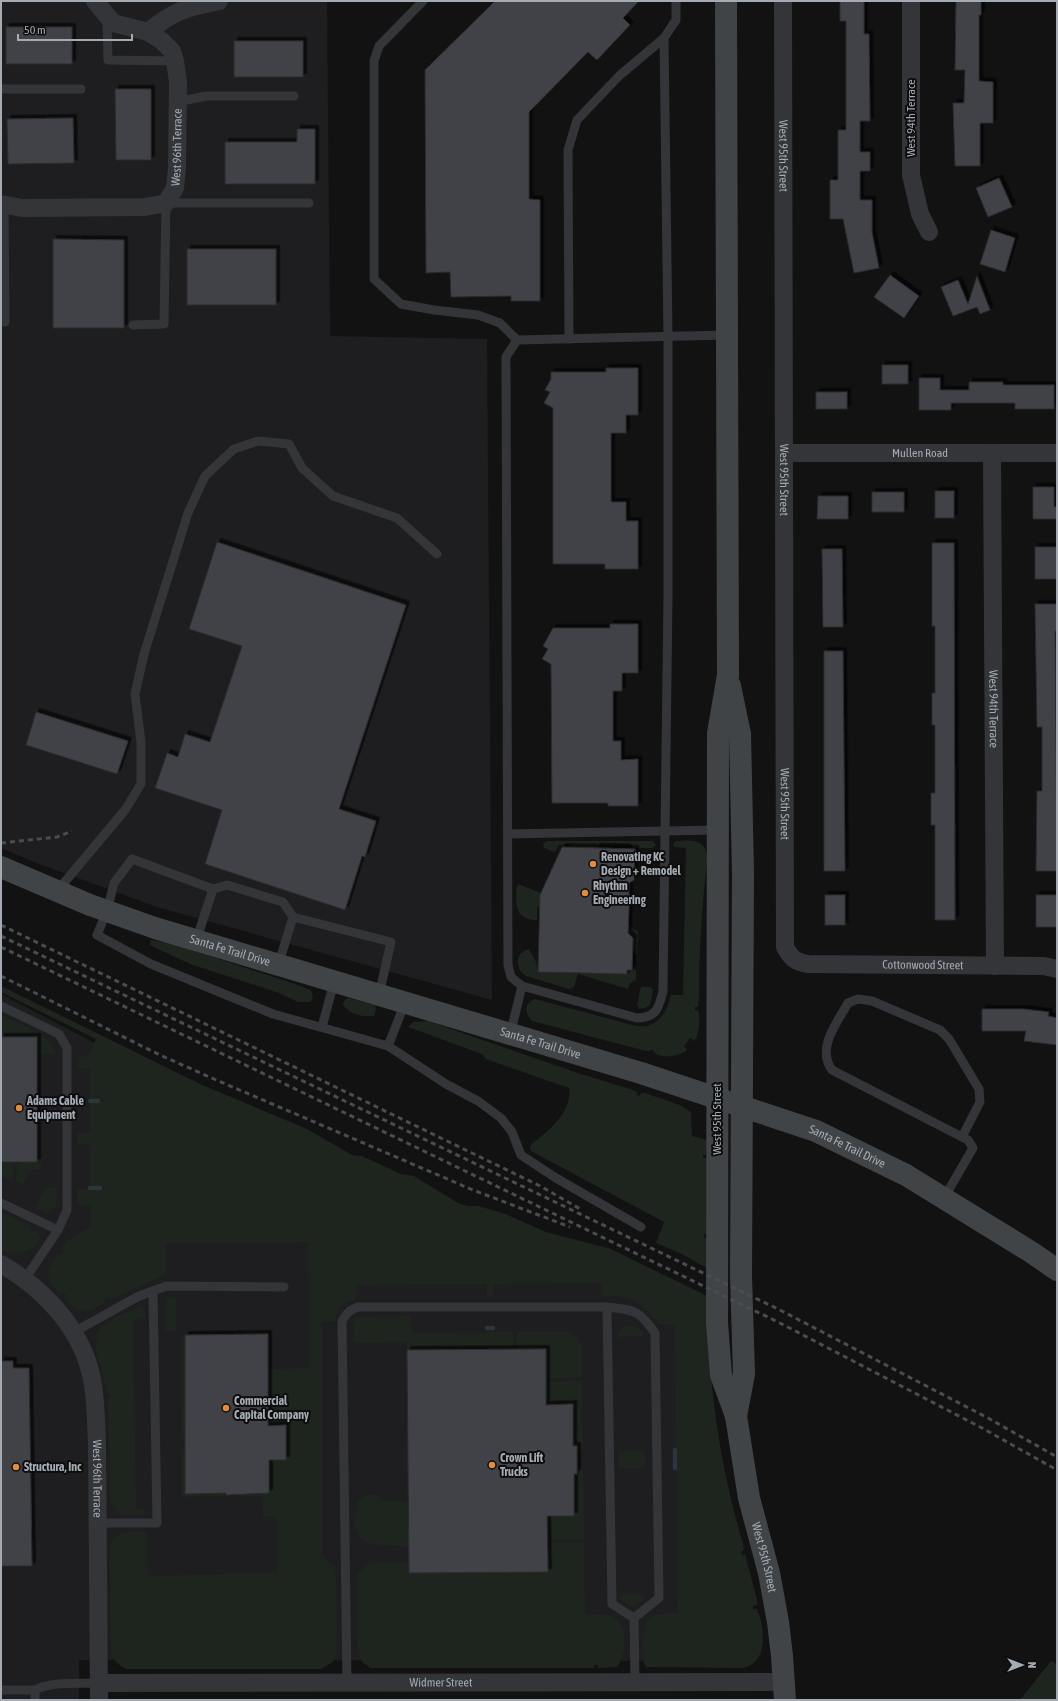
<svg xmlns="http://www.w3.org/2000/svg" width="1058" height="1701" viewBox="0 0 1058 1701" font-family="'Asap Condensed',sans-serif">
<style>
.built{fill:#1e1e20}
.green{fill:#1e251e}
.lines{fill:none;stroke-linecap:round;stroke-linejoin:round}
.stream{stroke:#2c363a;stroke-width:4.5}
.building{fill:#414246;stroke:#2c2c2f;filter:url(#shadow)}
.lane{stroke:#333538;stroke-width:9}
.street{stroke:#333538;stroke-width:18}
.secondary{stroke:#414447;stroke-width:22}
.rail{stroke:#4a4d50;stroke-width:3;stroke-dasharray:5 4;stroke-linecap:butt}
.poi-dot{fill:#e08e3d;stroke:#0d0d0e;stroke-width:1.5}
.labels{text-anchor:middle;dominant-baseline:central;stroke-width:4;stroke-linejoin:round;paint-order:stroke}
.street-label{font-size:12px;fill:#a4abb2;stroke:#0d0d0e}
.poi-label{font-size:12px;font-weight:bold;fill:#a4abb2;stroke:#0d0d0e;text-anchor:start}
</style>
<defs>
<filter id="shadow"><feDropShadow dx="3.5" dy="-3.5" stdDeviation="0" flood-color="#0009"/></filter>
</defs>
<rect width="100%" height="100%" fill="#121213"/>
<g class="built">
<polygon points="1,1 327,1 330,336 487,339 492,1000 157,907 39,864 1,848"/>
<polygon points="1,994 175,1085 692,1314 741,1661 79,1660 79,1700 1,1700"/>
</g>
<g class="green">
<polygon points="547,841 653,841 656,845 652,848 635,848 635,853 631,844 628,843 600,843 598,848 572,848 572,844 559,845 555,852 544,848 543,844"/>
<path d="M676 841C685 841 698 838 704 847 710 855 706 871 705 880 701 921 699 957 699 998L698 1007H695V1010H698C701 1020 699 1032 695 1041L690 1038 684 1046 687 1050C679 1056 667 1058 658 1055 653 1053 655 1051 651 1049L650 1051H646L532 1021C524 1013 524 1003 535 999L636 1026C657 1029 667 1013 671 995H683L686 848 674 847 673 844Z"/>
<path d="M518 884 541 893 540 906 537 907V920C521 920 516 912 516 897 516 892 516 888 518 884Z"/>
<polygon points="628,925 638,932 637,954 630,953 632,937 628,936"/>
<polygon points="151,940 173,944 295,984 311,990 313,998 310,1002 298,1002 279,993 190,964 150,945"/>
<path d="M529 949 536 962 538 972 600 974V971H627L628 974 632 970H636V980L630 983 628 989 578 974 574 987 569 989 526 976C515 969 514 953 529 949Z"/>
<path d="M1 986 200 1084 307 1129 352 1155 362 1156 401 1174 414 1176 458 1203 468 1206H479L505 1214 546 1232 611 1249 707 1296C708 1383 719 1461 743 1544L744 1550 741 1552 742 1555 745 1554 757 1600V1605L753 1606V1609H757C765 1628 769 1665 741 1668L647 1667 644 1664C644 1649 638 1622 656 1615 663 1613 671 1614 678 1613L675 1324H659C648 1310 637 1298 618 1296 613 1296 608 1297 602 1296L601 1283 493 1284V1295L490 1297 487 1296V1284L357 1285 356 1299C339 1304 341 1305 335 1321L322 1322V1555L335 1567 336 1575 337 1653 333 1662 321 1669H127C117 1665 113 1660 111 1650L110 1547C115 1530 130 1532 145 1532L147 1534 148 1576 277 1573V1517L263 1516 262 1496H241V1493L269 1460 286 1426H268V1369L309 1368 308 1242 166 1243V1274L110 1300 108 1297 104 1299 105 1302C90 1314 75 1314 64 1297L66 1295 63 1292 60 1294 50 1282 49 1269 58 1253 61 1255 63 1251 61 1249 68 1240 91 1227 90 1205 84 1207 78 1203V1189L102 1190 105 1188 102 1186 90 1187V1145L78 1144V1133H90V1102H105L104 1099H90V1069L78 1068 79 1059 83 1056 88 1057 96 1039 1 992Z"/>
<polygon points="641,987 651,987 653,990 650,1005 645,1008 639,1009 637,1005"/>
<path d="M348 998 375 1005 376 1010 374 1016C362 1017 351 1015 343 1005L344 1001Z"/>
<path d="M1 1015C17 1023 54 1034 55 1054L37 1055V1037H1Z"/>
<path d="M428 1021 581 1074 630 1089 637 1092V1095L640 1096 641 1093H645L680 1105 691 1112 692 1136 707 1140 706 1155H703V1158H706L707 1162 706 1234H704V1237L707 1241V1268L680 1253 656 1243 664 1222 531 1151 530 1146C533 1142 536 1141 539 1138 554 1127 572 1108 569 1088L486 1059 482 1054 408 1027 413 1022Z"/>
<polygon points="1,1162 13,1164 13,1180 1,1176"/>
<path d="M24 1162H41V1169C29 1169 27 1174 23 1185L16 1181 17 1164H23Z"/>
<polygon points="44,1188 55,1188 57,1189 56,1206 47,1213 35,1208 40,1196 42,1197"/>
<path d="M1 1212 31 1227 30 1230 34 1232 37 1230 40 1239C34 1255 14 1255 1 1250Z"/>
<polygon points="166,1297 176,1298 176,1330 164,1331"/>
<polygon points="141,1307 145,1312 145,1319 133,1320 136,1510 145,1510 146,1513 145,1514 125,1515 117,1511 110,1501 108,1398 110,1398 111,1394 108,1394 107,1391 96,1349 97,1333 102,1326 124,1313"/>
<polygon points="411,1316 412,1333 513,1332 513,1349 407,1350 406,1342 354,1343 354,1322 356,1317"/>
<polygon points="629,1326 636,1326 643,1333 643,1336 617,1337 622,1328"/>
<polygon points="517,1332 571,1332 572,1335 578,1336 578,1342 582,1343 582,1377 546,1378 546,1349 517,1349"/>
<polygon points="181,1335 185,1335 184,1439 182,1439"/>
<polygon points="582,1381 583,1451 577,1451 577,1446 573,1446 573,1405 546,1405 546,1382"/>
<polygon points="182,1449 184,1449 185,1452 185,1494 226,1493 226,1496 182,1497"/>
<polygon points="644,1450 645,1466 643,1468 619,1468 619,1451"/>
<polygon points="577,1469 583,1469 584,1539 548,1539 547,1516 569,1516 573,1474 577,1474"/>
<path d="M366 1495H380L381 1501H408L409 1546C371 1545 345 1549 359 1499Z"/>
<path d="M548 1543H584L585 1614C594 1615 604 1613 613 1617 629 1624 627 1655 617 1667L598 1668V1665H594V1668H371L363 1663 358 1653 357 1577C365 1557 391 1563 409 1563L410 1573 548 1572Z"/>
<polygon points="622,1594 643,1594 646,1599 632,1607 620,1599 620,1596"/>
<polygon points="1051,1661 1057,1664 1057,1700 1020,1700"/>
</g>
<g class="lines">
<g class="stream">
<polyline points="90,1101 98,1101"/>
<polyline points="90,1188 100,1188"/>
<polyline points="487,1328 493,1328"/>
<polyline points="675,1450 675,1468"/>
</g>
</g>
<g class="building">
<polygon points="495,1 639,1 623,18 630,25 597,60 588,52 529,112 529,199 540,200 540,301 511,301 511,296 451,297 450,272 426,273 425,70"/>
<polygon points="840,1 864,1 864,34 869,34 870,121 860,121 860,152 870,152 870,171 860,171 860,200 872,200 872,232 879,268 854,273 843,219 830,219 830,180 838,180 838,130 846,130 846,21 840,21"/>
<polygon points="956,1 981,1 981,15 979,15 979,81 993,82 993,123 980,123 980,166 955,166 953,103 964,103 965,70 955,70"/>
<rect x="6" y="27" width="66" height="37"/>
<rect x="234" y="41" width="69" height="36"/>
<polygon points="115,89 151,89 151,160 116,160"/>
<polygon points="73,118 74,163 8,164 7,119"/>
<polygon points="297,129 315,129 315,184 225,184 225,142 297,142"/>
<polygon points="999,178 1012,207 988,217 976,188"/>
<polygon points="991,230 1015,238 1005,272 980,264"/>
<polygon points="53,239 124,240 124,328 53,328"/>
<rect x="187" y="249" width="89" height="56"/>
<polygon points="890,275 919,296 904,318 874,297"/>
<polygon points="977,276 990,310 980,314 977,307 953,316 941,287 958,280 968,304"/>
<rect x="882" y="365" width="26" height="19"/>
<polygon points="606,368 638,368 638,415 626,415 626,433 611,433 611,502 626,502 626,521 638,521 638,569 605,569 605,564 553,564 553,408 544,403 550,392 545,390 551,379 551,372 606,372"/>
<polygon points="919,378 940,378 940,390 969,390 969,382 1003,382 1003,385 1054,385 1054,409 1015,409 1015,403 951,403 951,410 919,410"/>
<rect x="816" y="392" width="31" height="17"/>
<polygon points="1033,487 1054,487 1054,507 1057,507 1057,519 1033,519"/>
<rect x="935" y="491" width="19" height="27"/>
<rect x="872" y="492" width="32" height="20"/>
<polygon points="818,496 848,496 848,519 817,519"/>
<polygon points="217,542 406,605 339,809 376,821 365,857 362,856 345,910 205,864 222,810 155,788 167,753 178,757 185,734 210,742 242,646 189,629"/>
<polygon points="932,543 954,543 955,920 935,920 935,825 931,825 931,793 935,793 935,725 932,725 932,693 935,693 935,626 932,626"/>
<rect x="1035" y="547" width="22" height="32"/>
<polygon points="822,549 842,549 843,627 823,627"/>
<polygon points="1035,604 1057,604 1057,631 1055,631 1057,871 1036,871 1037,791 1042,791 1042,727 1037,727"/>
<polygon points="610,624 638,624 638,673 622,673 622,691 613,691 613,741 621,741 621,760 638,759 638,806 608,806 608,803 552,803 551,664 542,659 548,649 543,646 553,628 610,628"/>
<polygon points="824,651 843,651 845,871 824,871"/>
<polygon points="36,712 128,741 117,774 26,745"/>
<polygon points="562,847 635,849 634,880 629,883 629,908 628,933 633,938 632,970 627,970 627,974 538,972 540,895"/>
<rect x="825" y="895" width="20" height="30"/>
<rect x="1036" y="895" width="21" height="32"/>
<polygon points="982,1009 1023,1009 1049,1012 1048,1016 1057,1018 1057,1045 1024,1041 1026,1031 982,1031"/>
<rect x="1" y="1037" width="36" height="125"/>
<polygon points="268,1334 268,1426 286,1425 286,1460 269,1460 269,1493 226,1495 226,1493 185,1494 185,1335"/>
<polygon points="546,1349 546,1405 573,1404 573,1446 577,1446 577,1474 574,1474 574,1516 547,1516 548,1572 409,1573 407,1350"/>
<polygon points="1,1361 13,1361 13,1368 29,1368 32,1566 1,1566"/>
</g>
<g class="lines">
<g class="lane">
<path d="M423 1 379 46 374 61V279L401 304 434 310 478 315 500 323 517 340 506 357 508 965 511 977 522 986 637 1018C656 1018 659 1008 663 991L668 596V337L664 38 676 20V1"/>
<polyline points="107,19 108,60 175,61"/>
<polyline points="1,89 81,89"/>
<polyline points="177,102 206,96 294,96"/>
<polyline points="4,206 5,322"/>
<polyline points="133,325 164,324 166,203 309,203"/>
<polyline points="569,339 568,150 577,120 619,76 664,38"/>
<polyline points="517,340 727,335"/>
<polyline points="508,834 716,830"/>
<polyline points="58,890 125,810 141,784 141,742 135,694 144,654 188,513 205,476 234,449 258,441 289,444 302,468 333,496 397,518 437,554"/>
<polyline points="293,917 391,942 379,995"/>
<polyline points="196,941 213,889"/>
<polyline points="278,966 293,917 283,902 227,885 213,889 132,859 114,883 107,911 97,935 151,964 273,1014 388,1046 405,1003"/>
<polyline points="1,1006 59,1034 67,1048 67,1210 58,1230"/>
<polyline points="322,1027 334,982"/>
<polyline points="510,1035 522,986"/>
<polyline points="388,1046 446,1084 478,1101 501,1118 512,1132 521,1155 556,1178 641,1227"/>
<path d="M944 1198 973 1148 968 1140 962 1137 832 1070C816 1048 837 1023 848 1003L858 999 872 1001 940 1030 949 1039 979 1089 980 1102 962 1137"/>
<polyline points="1,1203 58,1230 25,1279"/>
<path d="M607 1307C635 1310 639 1310 655 1333L659 1598 634 1618"/>
<polyline points="74,1332 137,1297 166,1286 284,1287"/>
<polyline points="97,1523 157,1523 153,1291"/>
<path d="M347 1683 342 1321C346 1314 349 1310 358 1307H607L612 1604 634 1618 635 1681"/>
<polyline points="1,1690 35,1690"/>
<path d="M35 1700V1690C54 1681 77 1684 98 1683"/>
</g>
<g class="street">
<path id="s1" d="M783 1 785 947C791 958 795 962 808 964L1044 966 1057 969"/>
<polyline points="911,1 911,175 920,214 929,232"/>
<path d="M148 32C175 10 185 8 219 1"/>
<path id="s2" d="M1 204 22 208 145 207 166 203 175 188 177 168 178 82 175 61 172 51 162 41 148 32 113 23 95 1"/>
<path id="s3" d="M784 453H1057"/>
<path id="s4" d="M992 453 995 966"/>
<path id="s5" d="M1 1264C46 1290 85 1332 93 1385 96 1404 96 1424 97 1443L99 1700"/>
<path id="s6" d="M98 1683 784 1682"/>
</g>
<g class="secondary">
<path id="s7" d="M726 1 728 675 718 733 717 1323 721 1375 736 1416 749 1498 769 1573 778 1622 782 1656 785 1700"/>
<polyline points="730,686 740,734 743,873 741,1276 744,1374 736,1416"/>
<path id="s8" d="M1 867 90 905 155 928 641 1073 816 1131 906 1175 1031 1252 1057 1270"/>
</g>
<g class="rail">
<polyline points="1,843 57,837 72,831"/>
<polyline points="1,925 540,1186 582,1210"/>
<polyline points="1,936 778,1309 988,1418 1057,1457"/>
<polyline points="1,947 778,1322 982,1428 1057,1470"/>
<polyline points="1,976 160,1055 214,1079 473,1190 570,1227"/>
</g>
</g>
<g class="poi-dot">
<circle cx="593" cy="864" r="4"/>
<circle cx="585" cy="893" r="4"/>
<circle cx="19" cy="1108" r="4"/>
<circle cx="226" cy="1408" r="4"/>
<circle cx="492" cy="1465" r="4"/>
<circle cx="16" cy="1467" r="4"/>
</g>
<g class="labels">
<g class="street-label">
<text transform="translate(911 118) rotate(-90)">West 94th Terrace</text>
<text stroke="none"><textPath href="#s2" startOffset="224">West 96th Terrace</textPath></text>
<text stroke="none"><textPath href="#s1" startOffset="155">West 95th Street</textPath></text>
<text stroke="none"><textPath href="#s3" startOffset="136">Mullen Road</textPath></text>
<text stroke="none"><textPath href="#s1" startOffset="479">West 95th Street</textPath></text>
<text stroke="none"><textPath href="#s4" startOffset="256">West 94th Terrace</textPath></text>
<text stroke="none"><textPath href="#s1" startOffset="803">West 95th Street</textPath></text>
<text stroke="none"><textPath href="#s8" startOffset="244">Santa Fe Trail Drive</textPath></text>
<text stroke="none"><textPath href="#s1" startOffset="1091">Cottonwood Street</textPath></text>
<text stroke="none"><textPath href="#s8" startOffset="568">Santa Fe Trail Drive</textPath></text>
<text transform="translate(717 1119) rotate(-90)">West 95th Street</text>
<text stroke="none"><textPath href="#s8" startOffset="892">Santa Fe Trail Drive</textPath></text>
<text stroke="none"><textPath href="#s5" startOffset="251">West 96th Terrace</textPath></text>
<text stroke="none"><textPath href="#s7" startOffset="1563">West 95th Street</textPath></text>
<text stroke="none"><textPath href="#s6" startOffset="343">Widmer Street</textPath></text>
</g>
<g class="poi-label">
<text x="601" y="857">Renovating KC<tspan x="601" dy="14">Design + Remodel</tspan></text>
<text x="593" y="886">Rhythm<tspan x="593" dy="14">Engineering</tspan></text>
<text x="27" y="1101">Adams Cable<tspan x="27" dy="14">Equipment</tspan></text>
<text x="234" y="1401">Commercial<tspan x="234" dy="14">Capital Company</tspan></text>
<text x="500" y="1458">Crown Lift<tspan x="500" dy="14">Trucks</tspan></text>
<text x="24" y="1467">Structura, Inc</text>
</g>
</g>
<rect width="1058" height="1701" fill="none" stroke="#a4abb2" stroke-width="4"/>
<g transform="translate(1022 1665) rotate(90)" stroke="#0d0d0e" stroke-width="3" paint-order="stroke">
<path d="M0-3L7 15L0 10L-7 15Z" fill="#a4abb2"/>
<text y="-6" font-size="11" font-weight="bold" text-anchor="middle" fill="#a4abb2">N</text>
</g>
<path d="M18 34v6h114v-6" fill="none" stroke="#a4abb2" stroke-width="2"/>
<text x="24" y="34" font-size="12" fill="#a4abb2" stroke="#0d0d0e" stroke-width="3" paint-order="stroke">50 m</text>
</svg>
